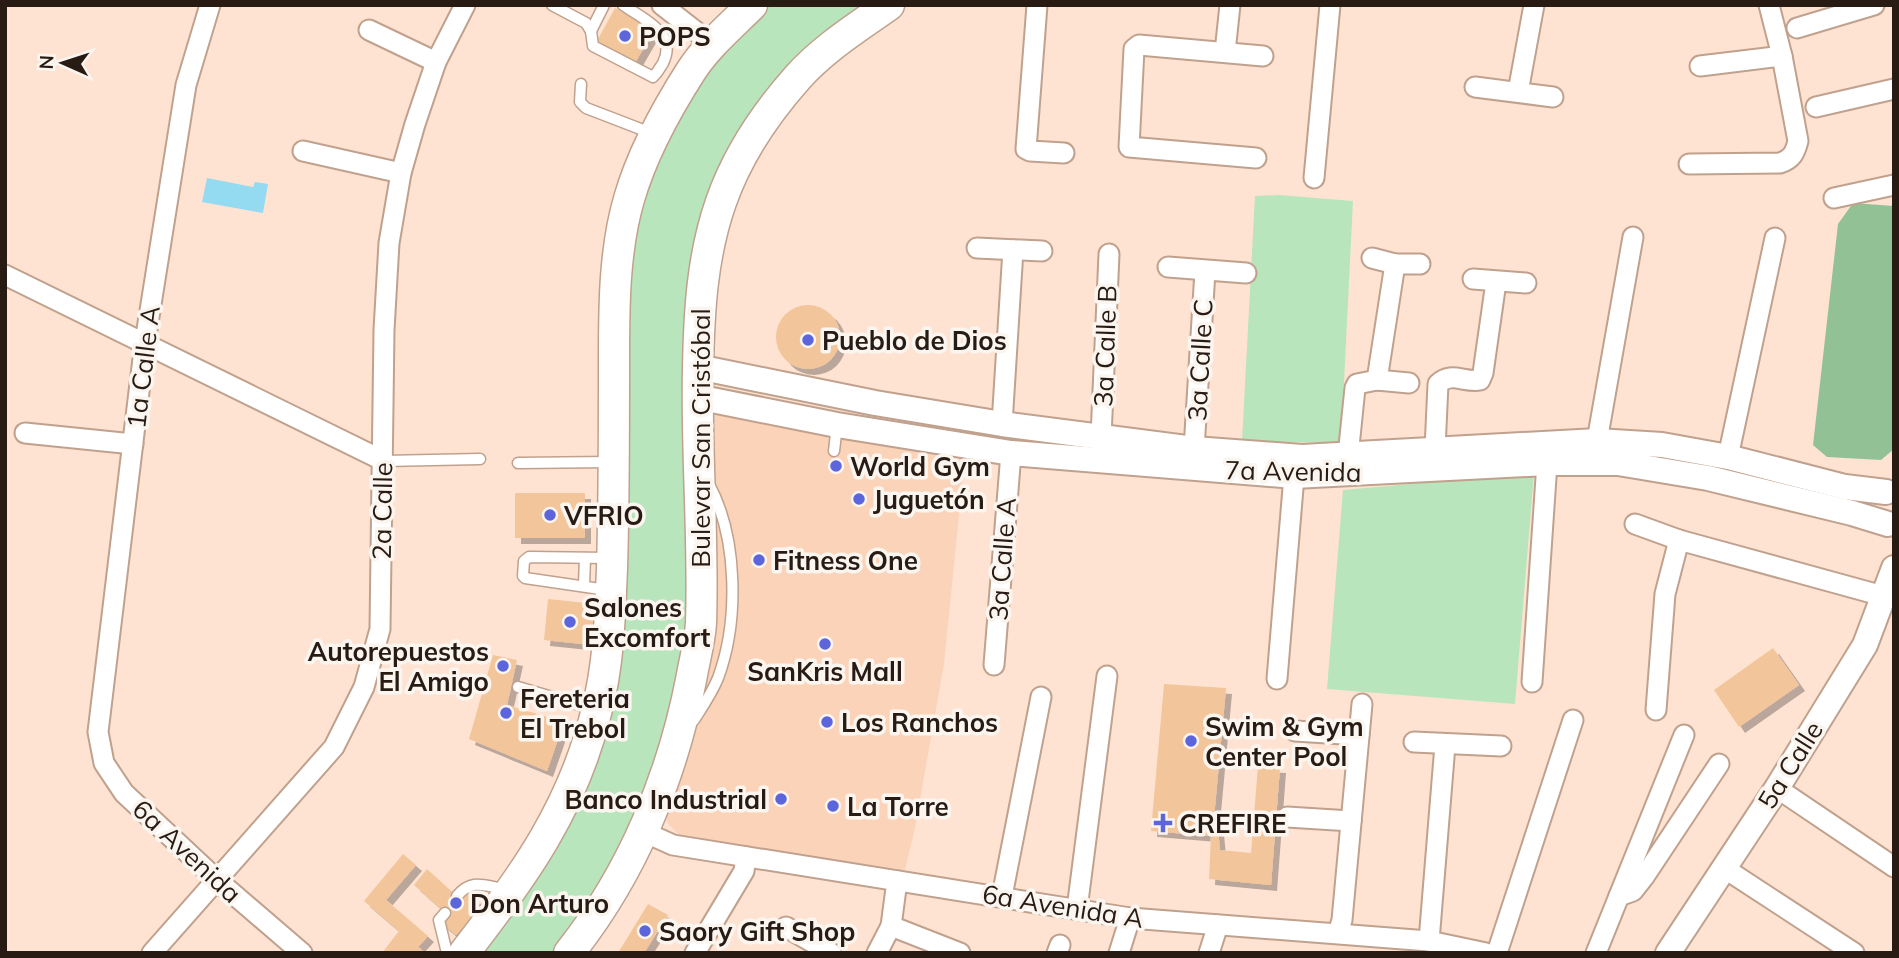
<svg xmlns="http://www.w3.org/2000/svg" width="1899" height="958" viewBox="0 0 1899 958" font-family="Mulish,sans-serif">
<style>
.built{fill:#fbd3b9}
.green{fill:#b8e5bc}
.forest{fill:#92c196}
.water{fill:#94dbf1}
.building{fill:#f3c59a;filter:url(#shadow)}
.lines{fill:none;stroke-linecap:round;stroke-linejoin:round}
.service-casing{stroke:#c0a18d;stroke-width:13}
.minor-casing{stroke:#c0a18d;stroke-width:23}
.tertiary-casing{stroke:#c0a18d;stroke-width:28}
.primary-casing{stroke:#c0a18d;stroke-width:33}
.service{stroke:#fff;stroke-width:10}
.minor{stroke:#fff;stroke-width:19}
.tertiary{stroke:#fff;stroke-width:24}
.primary{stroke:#fff;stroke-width:30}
.poi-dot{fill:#5d65dc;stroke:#fbf5f0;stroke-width:2.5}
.labels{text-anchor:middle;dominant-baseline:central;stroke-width:7;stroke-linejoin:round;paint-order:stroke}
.poi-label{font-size:26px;font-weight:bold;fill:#271b13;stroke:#fbf5f0;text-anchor:start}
.street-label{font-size:26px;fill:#271b13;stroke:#fbf5f0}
</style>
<defs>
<filter id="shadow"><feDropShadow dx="6" dy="6" stdDeviation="0" flood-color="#0004"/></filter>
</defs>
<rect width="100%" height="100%" fill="#fee3d2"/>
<polygon class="built" points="727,413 965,456 944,664 915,828 905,870 696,840 680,836 669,825 664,815 710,416"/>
<g class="green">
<polygon points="762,5 878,5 717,191 693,628 637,831 562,953 473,953 583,770 629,253 643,192 682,116 728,41"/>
<polygon points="1279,195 1353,201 1341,443 1242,441 1255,196"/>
<polygon points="1534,473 1515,704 1327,689 1343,490"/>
</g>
<polygon class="forest" points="1853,203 1894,206 1894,449 1881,460 1827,457 1813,445 1838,224"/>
<polygon class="water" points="207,178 253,187 255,182 268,184 263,213 202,202"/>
<g class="building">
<polygon points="615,8 654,30 635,63 597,41"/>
<circle cx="808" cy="337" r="32"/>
<rect x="515" y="493" width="70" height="45"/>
<polygon points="548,599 596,604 592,645 544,640"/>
<polygon points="1773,648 1799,685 1739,727 1714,690"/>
<polygon points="493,655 517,660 507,705 564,722 547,771 469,739"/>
<polygon points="1164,684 1226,688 1213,828 1218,829 1220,850 1251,853 1258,766 1280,767 1271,885 1209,879 1211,836 1151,831"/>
<polygon points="403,854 416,865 386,900 428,936 418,947 423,951 422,953 382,953 399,931 364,901"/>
<polygon points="427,869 461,900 467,893 482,906 456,935 441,923 448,915 414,885"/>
<polygon points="648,904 668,915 644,953 618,953"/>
</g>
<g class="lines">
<defs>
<g id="service">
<polyline points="552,5 586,23 591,31"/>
<path d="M604 5 591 31 593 46 653 77C658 72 660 68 663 63 678 33 643 19 623 5"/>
<polyline points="581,84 580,102 586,108 651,133"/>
<polyline points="834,451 837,425"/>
<polyline points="384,461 480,459"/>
<polyline points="518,463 609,462"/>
<polyline points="584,585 585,558"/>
<polyline points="607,590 525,578 523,576 524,561 529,557 609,558"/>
<polyline points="518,687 593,709"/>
<path d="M694 720C703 706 712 693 718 678 739 621 738 538 709 484"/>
<path d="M457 896C472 878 484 886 505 889"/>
<polyline points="445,913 439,920 447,953"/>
</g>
<g id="minor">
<polyline points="210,5 186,85 145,342 98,732 104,763 124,793 217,880 302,953"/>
<polyline points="662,5 712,44"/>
<polyline points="1037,5 1026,149 1030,151 1064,153"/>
<polyline points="1797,28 1874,5"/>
<polyline points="369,30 436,62"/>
<polyline points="1225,52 1230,5"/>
<polyline points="1700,66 1782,56"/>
<polyline points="1475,87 1553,97"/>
<polyline points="1518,92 1534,5"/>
<polyline points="1816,107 1894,89"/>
<polyline points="303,151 401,173"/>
<polyline points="1256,158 1129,147 1134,49 1139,45 1263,56"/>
<path d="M1689 164 1780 163C1792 159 1795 153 1798 141L1782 56 1769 5"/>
<polyline points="1314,178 1330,5"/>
<polyline points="1834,198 1894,185"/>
<polyline points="977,248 1042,251"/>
<polyline points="1372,258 1395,264 1420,264"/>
<polyline points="1168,267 1246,273"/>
<polyline points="5,275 384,461"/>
<polyline points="1473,279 1526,283"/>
<polyline points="1377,380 1395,264"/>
<polyline points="1002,424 1013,250"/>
<polyline points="25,433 133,444"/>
<polyline points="1101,437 1109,254"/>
<polyline points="1597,441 1633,237"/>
<polyline points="1194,449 1205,271"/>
<path d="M1435 449 1438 384C1451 371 1464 383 1480 380L1483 373 1496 282"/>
<polyline points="1348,456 1355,388 1357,384 1377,380 1409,383"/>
<polyline points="1728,457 1775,238"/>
<polyline points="1635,524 1679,540 1883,596"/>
<polyline points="994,665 1011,453"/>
<polyline points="1277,679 1294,476"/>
<polyline points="1532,682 1547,463"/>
<polyline points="1656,710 1665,594 1679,540"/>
<polyline points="1295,731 1359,735"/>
<polyline points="1414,742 1501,746"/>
<polyline points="1777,788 1894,867"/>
<polyline points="1287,817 1351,821"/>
<polyline points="644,832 673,845 1130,918 1429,941 1486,953"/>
<polyline points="1724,868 1854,953"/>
<polyline points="1002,896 1041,697"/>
<polyline points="1619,896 1633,891 1644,877 1719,764"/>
<polyline points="1077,909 1107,676"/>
<polyline points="891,926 960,953"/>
<polyline points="786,927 831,953"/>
<polyline points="1338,933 1342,920 1362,704"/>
<polyline points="1429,941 1445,745"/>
<polyline points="152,953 334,747 364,687 380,629 384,330 389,243 401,173 415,124 436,62 465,5"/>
<polyline points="695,953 744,871 746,857"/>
<polyline points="877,953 891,926 897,881"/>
<polyline points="1057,953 1060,945"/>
<polyline points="1119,953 1130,918"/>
<polyline points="1209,953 1218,925"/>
<polyline points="1497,953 1573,720"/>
<polyline points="1596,953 1684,735"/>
</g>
<g id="tertiary">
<polyline points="698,367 875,403 1002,424 1194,449 1302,457 1597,441 1662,445 1728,457 1845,487 1886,492"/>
<polyline points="697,397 837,425 1011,453 1294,476 1547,463 1618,463 1708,478 1852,513 1888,524"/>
<polyline points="1668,953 1777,788 1865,645 1894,568"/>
</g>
<g id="primary">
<path d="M464 953C524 876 574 806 597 709 609 663 610 615 612 568 614 502 614 437 614 372 614 315 613 254 629 199 642 154 666 110 691 71 707 46 731 26 752 5"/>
<path d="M569 953C633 873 673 775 692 675 695 658 700 640 701 623 704 538 696 454 698 369 699 312 702 256 721 202 737 156 766 113 798 77 824 48 858 27 889 5"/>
</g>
</defs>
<use href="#service" class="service-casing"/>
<use href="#minor" class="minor-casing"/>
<use href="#tertiary" class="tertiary-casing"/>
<use href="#primary" class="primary-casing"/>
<use href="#service" class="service"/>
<use href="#minor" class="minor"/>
<use href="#tertiary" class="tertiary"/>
<use href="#primary" class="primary"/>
</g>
<g class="poi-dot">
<circle cx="625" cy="36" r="7"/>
<circle cx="808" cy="340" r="7"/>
<circle cx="836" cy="466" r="7"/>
<circle cx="859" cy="499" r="7"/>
<circle cx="550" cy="515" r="7"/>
<circle cx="759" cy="560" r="7"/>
<circle cx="570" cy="622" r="7"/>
<circle cx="825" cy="644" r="7"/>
<circle cx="503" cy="666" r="7"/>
<circle cx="506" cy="713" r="7"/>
<circle cx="827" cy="722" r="7"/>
<circle cx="1191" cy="741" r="7"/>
<circle cx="781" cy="799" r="7"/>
<circle cx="833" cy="806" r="7"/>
<path d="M1159.5 812.5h7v7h7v7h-7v7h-7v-7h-7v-7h7z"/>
<circle cx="456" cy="903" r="7"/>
<circle cx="645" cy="931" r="7"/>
</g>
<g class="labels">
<g class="poi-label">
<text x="639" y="36">POPS</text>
<text x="822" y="340">Pueblo de Dios</text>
<text x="850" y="466">World Gym</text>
<text x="873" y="499">Juguetón</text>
<text x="564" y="515">VFRIO</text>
<text x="773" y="560">Fitness One</text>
<text x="584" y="607">Salones<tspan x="584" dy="30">Excomfort</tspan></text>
<text x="489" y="651" text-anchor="end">Autorepuestos<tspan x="489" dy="30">El Amigo</tspan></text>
<text x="825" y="671" text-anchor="middle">SanKris Mall</text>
<text x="520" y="698">Fereteria<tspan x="520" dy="30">El Trebol</tspan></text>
<text x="841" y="722">Los Ranchos</text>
<text x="1205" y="726">Swim &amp; Gym<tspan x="1205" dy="30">Center Pool</tspan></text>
<text x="767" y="799" text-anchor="end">Banco Industrial</text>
<text x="847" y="806">La Torre</text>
<text x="1179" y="823">CREFIRE</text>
<text x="470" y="903">Don Arturo</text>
<text x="659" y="931">Saory Gift Shop</text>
</g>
<g class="street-label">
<text transform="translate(1105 346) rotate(-88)">3a Calle B</text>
<text transform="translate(1200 360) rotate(-87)">3a Calle C</text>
<text transform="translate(143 367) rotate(-83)">1a Calle A</text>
<text transform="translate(700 438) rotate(-90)">Bulevar San Cristóbal</text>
<text transform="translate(1293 471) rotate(1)">7a Avenida</text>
<text transform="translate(382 511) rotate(-89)">2a Calle</text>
<text transform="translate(1002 559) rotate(-86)">3a Calle A</text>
<text transform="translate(1790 765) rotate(-58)">5a Calle</text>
<text transform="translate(187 851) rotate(43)">6a Avenida</text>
<text transform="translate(1063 906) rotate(9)">6a Avenida A</text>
</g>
</g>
<rect width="1899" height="958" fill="none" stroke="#271b13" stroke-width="14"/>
<g transform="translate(63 63) rotate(273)" stroke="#fbf5f0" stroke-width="5" paint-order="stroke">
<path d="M0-5L12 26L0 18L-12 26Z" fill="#271b13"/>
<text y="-10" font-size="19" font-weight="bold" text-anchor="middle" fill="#271b13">N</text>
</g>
</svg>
